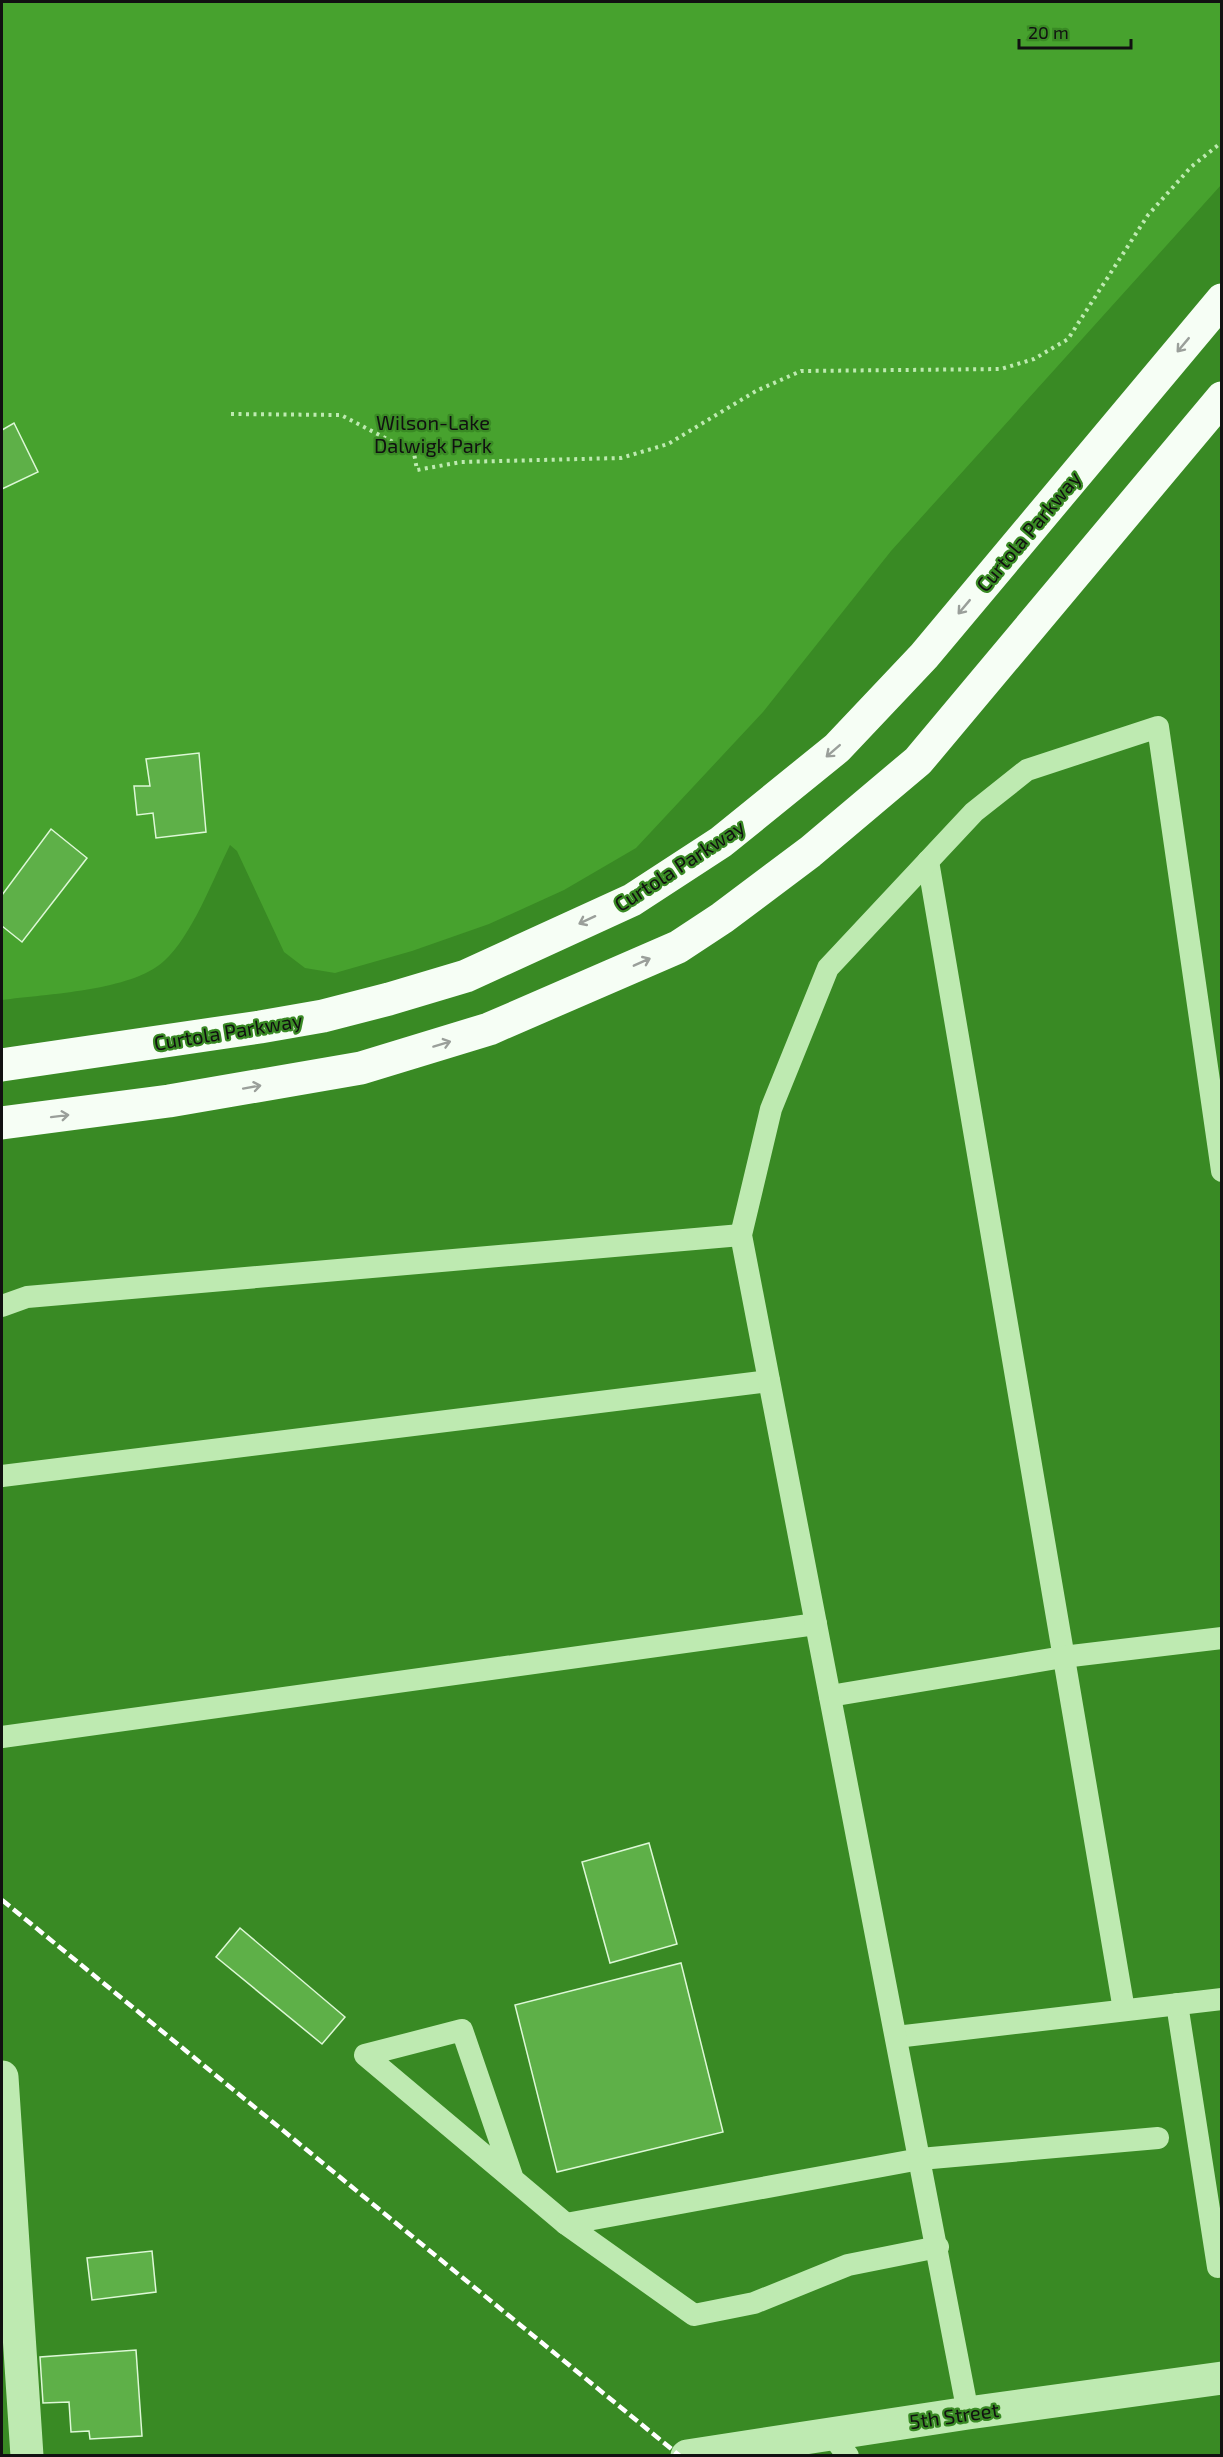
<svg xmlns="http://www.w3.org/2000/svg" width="1223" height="2457" viewBox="0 0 1223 2457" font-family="'Exo 2',sans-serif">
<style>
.green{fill:#47a22e}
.building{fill:#5eb048;stroke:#ddf8d6;stroke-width:1.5}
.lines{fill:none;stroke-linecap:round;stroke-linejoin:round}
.path{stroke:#beeab1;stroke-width:4;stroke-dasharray:3 4.5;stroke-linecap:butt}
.service{stroke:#beeab1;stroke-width:22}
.minor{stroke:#beeab1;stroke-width:33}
.tertiary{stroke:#beeab1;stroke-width:33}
.primary{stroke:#f6fef5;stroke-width:33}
.rail{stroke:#fff;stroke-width:4.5;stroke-dasharray:10 4.5;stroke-linecap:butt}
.oneway{stroke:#9a9f9a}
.labels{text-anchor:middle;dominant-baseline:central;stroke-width:4.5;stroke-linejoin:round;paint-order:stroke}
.park-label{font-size:20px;fill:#111;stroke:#398a24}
.street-label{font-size:20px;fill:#111;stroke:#398a24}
</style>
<rect width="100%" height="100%" fill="#398a24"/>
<path class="green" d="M2 2H1221V185L891 551 763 712 636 848 564 890 489 924 412 951 335 973 305 968 284 952 237 851 230 845C213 879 192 936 164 961 132 991 46 994 2 1000Z"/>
<g class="building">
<polygon points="14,423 38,472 2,489 2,430"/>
<polygon points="199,753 206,832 156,838 153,813 137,815 134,786 150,786 146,759"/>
<polygon points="51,829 87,858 22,942 2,926 2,895"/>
<polygon points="649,1843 677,1944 610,1963 582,1862"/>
<polygon points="240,1928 345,2017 322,2044 216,1957"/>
<polygon points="681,1963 723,2132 557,2172 515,2005"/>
<polygon points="152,2251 156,2292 92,2300 87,2258"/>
<polygon points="136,2350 142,2436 90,2439 89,2431 71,2432 69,2402 43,2403 40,2357"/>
</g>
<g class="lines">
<polyline class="path" points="231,414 341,415 414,453 417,470 461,462 621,458 668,444 756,391 801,371 1001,369 1034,359 1068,339 1148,215 1191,167 1222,142"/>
<g class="service">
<polyline points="928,861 1124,2010"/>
<polyline points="2,1306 27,1297 741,1235"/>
<polyline points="2,1476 769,1381"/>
<polyline points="830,1696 1063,1657 1222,1638"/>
<polyline points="2,1737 816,1624"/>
<polyline points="1177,2004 1218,2267 1222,2266"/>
<polyline points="896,2037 1222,1999"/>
<polyline points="513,2179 462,2030 365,2055 566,2224 694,2315 754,2303 848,2265 938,2247"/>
<polyline points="566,2224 920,2159 1158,2138"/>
<polyline points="968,2413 741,1235 771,1109 828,968 974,812 1027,770 1158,727 1222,1171"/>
<polyline points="831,2434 848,2456"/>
</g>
<polyline class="minor" points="2,2077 27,2456"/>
<polyline class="tertiary" points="687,2456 968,2413 1222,2378"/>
<g class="primary">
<polyline points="2,1065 260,1027 323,1016 389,999 466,976 632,900 721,842 837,748 924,656 1222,300"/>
<polyline points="2,1123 169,1101 361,1068 489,1029 678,947 722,918 810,852 918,761 1222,398"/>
</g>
<polyline class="rail" points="2,1900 680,2456"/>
</g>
<defs><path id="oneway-shaft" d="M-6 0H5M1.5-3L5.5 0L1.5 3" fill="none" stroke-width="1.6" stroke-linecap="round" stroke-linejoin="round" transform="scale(1.5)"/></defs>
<g class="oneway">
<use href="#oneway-shaft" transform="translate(1183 345) rotate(130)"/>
<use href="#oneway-shaft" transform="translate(964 607) rotate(130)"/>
<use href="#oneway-shaft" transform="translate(833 751) rotate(139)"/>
<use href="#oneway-shaft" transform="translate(587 920) rotate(155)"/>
<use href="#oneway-shaft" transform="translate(642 962) rotate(-24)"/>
<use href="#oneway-shaft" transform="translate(442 1044) rotate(-17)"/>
<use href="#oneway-shaft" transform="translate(252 1087) rotate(-10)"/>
<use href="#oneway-shaft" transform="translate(60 1116) rotate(-7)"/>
</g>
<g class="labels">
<g class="park-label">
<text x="433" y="422">Wilson-Lake<tspan x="433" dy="23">Dalwigk Park</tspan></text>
</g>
<g class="street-label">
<text transform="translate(1028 531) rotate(-50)">Curtola Parkway</text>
<text transform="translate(679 865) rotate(-33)">Curtola Parkway</text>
<text transform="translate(228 1031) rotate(-9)">Curtola Parkway</text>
<text transform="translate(954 2415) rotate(-8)">5th Street</text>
</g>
</g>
<rect width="1223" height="2457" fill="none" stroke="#111111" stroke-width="6"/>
<path d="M1019 39v9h112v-9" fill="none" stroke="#111111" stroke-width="3"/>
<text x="1028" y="39" font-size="18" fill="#111111" stroke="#398a24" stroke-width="4.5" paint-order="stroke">20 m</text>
</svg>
